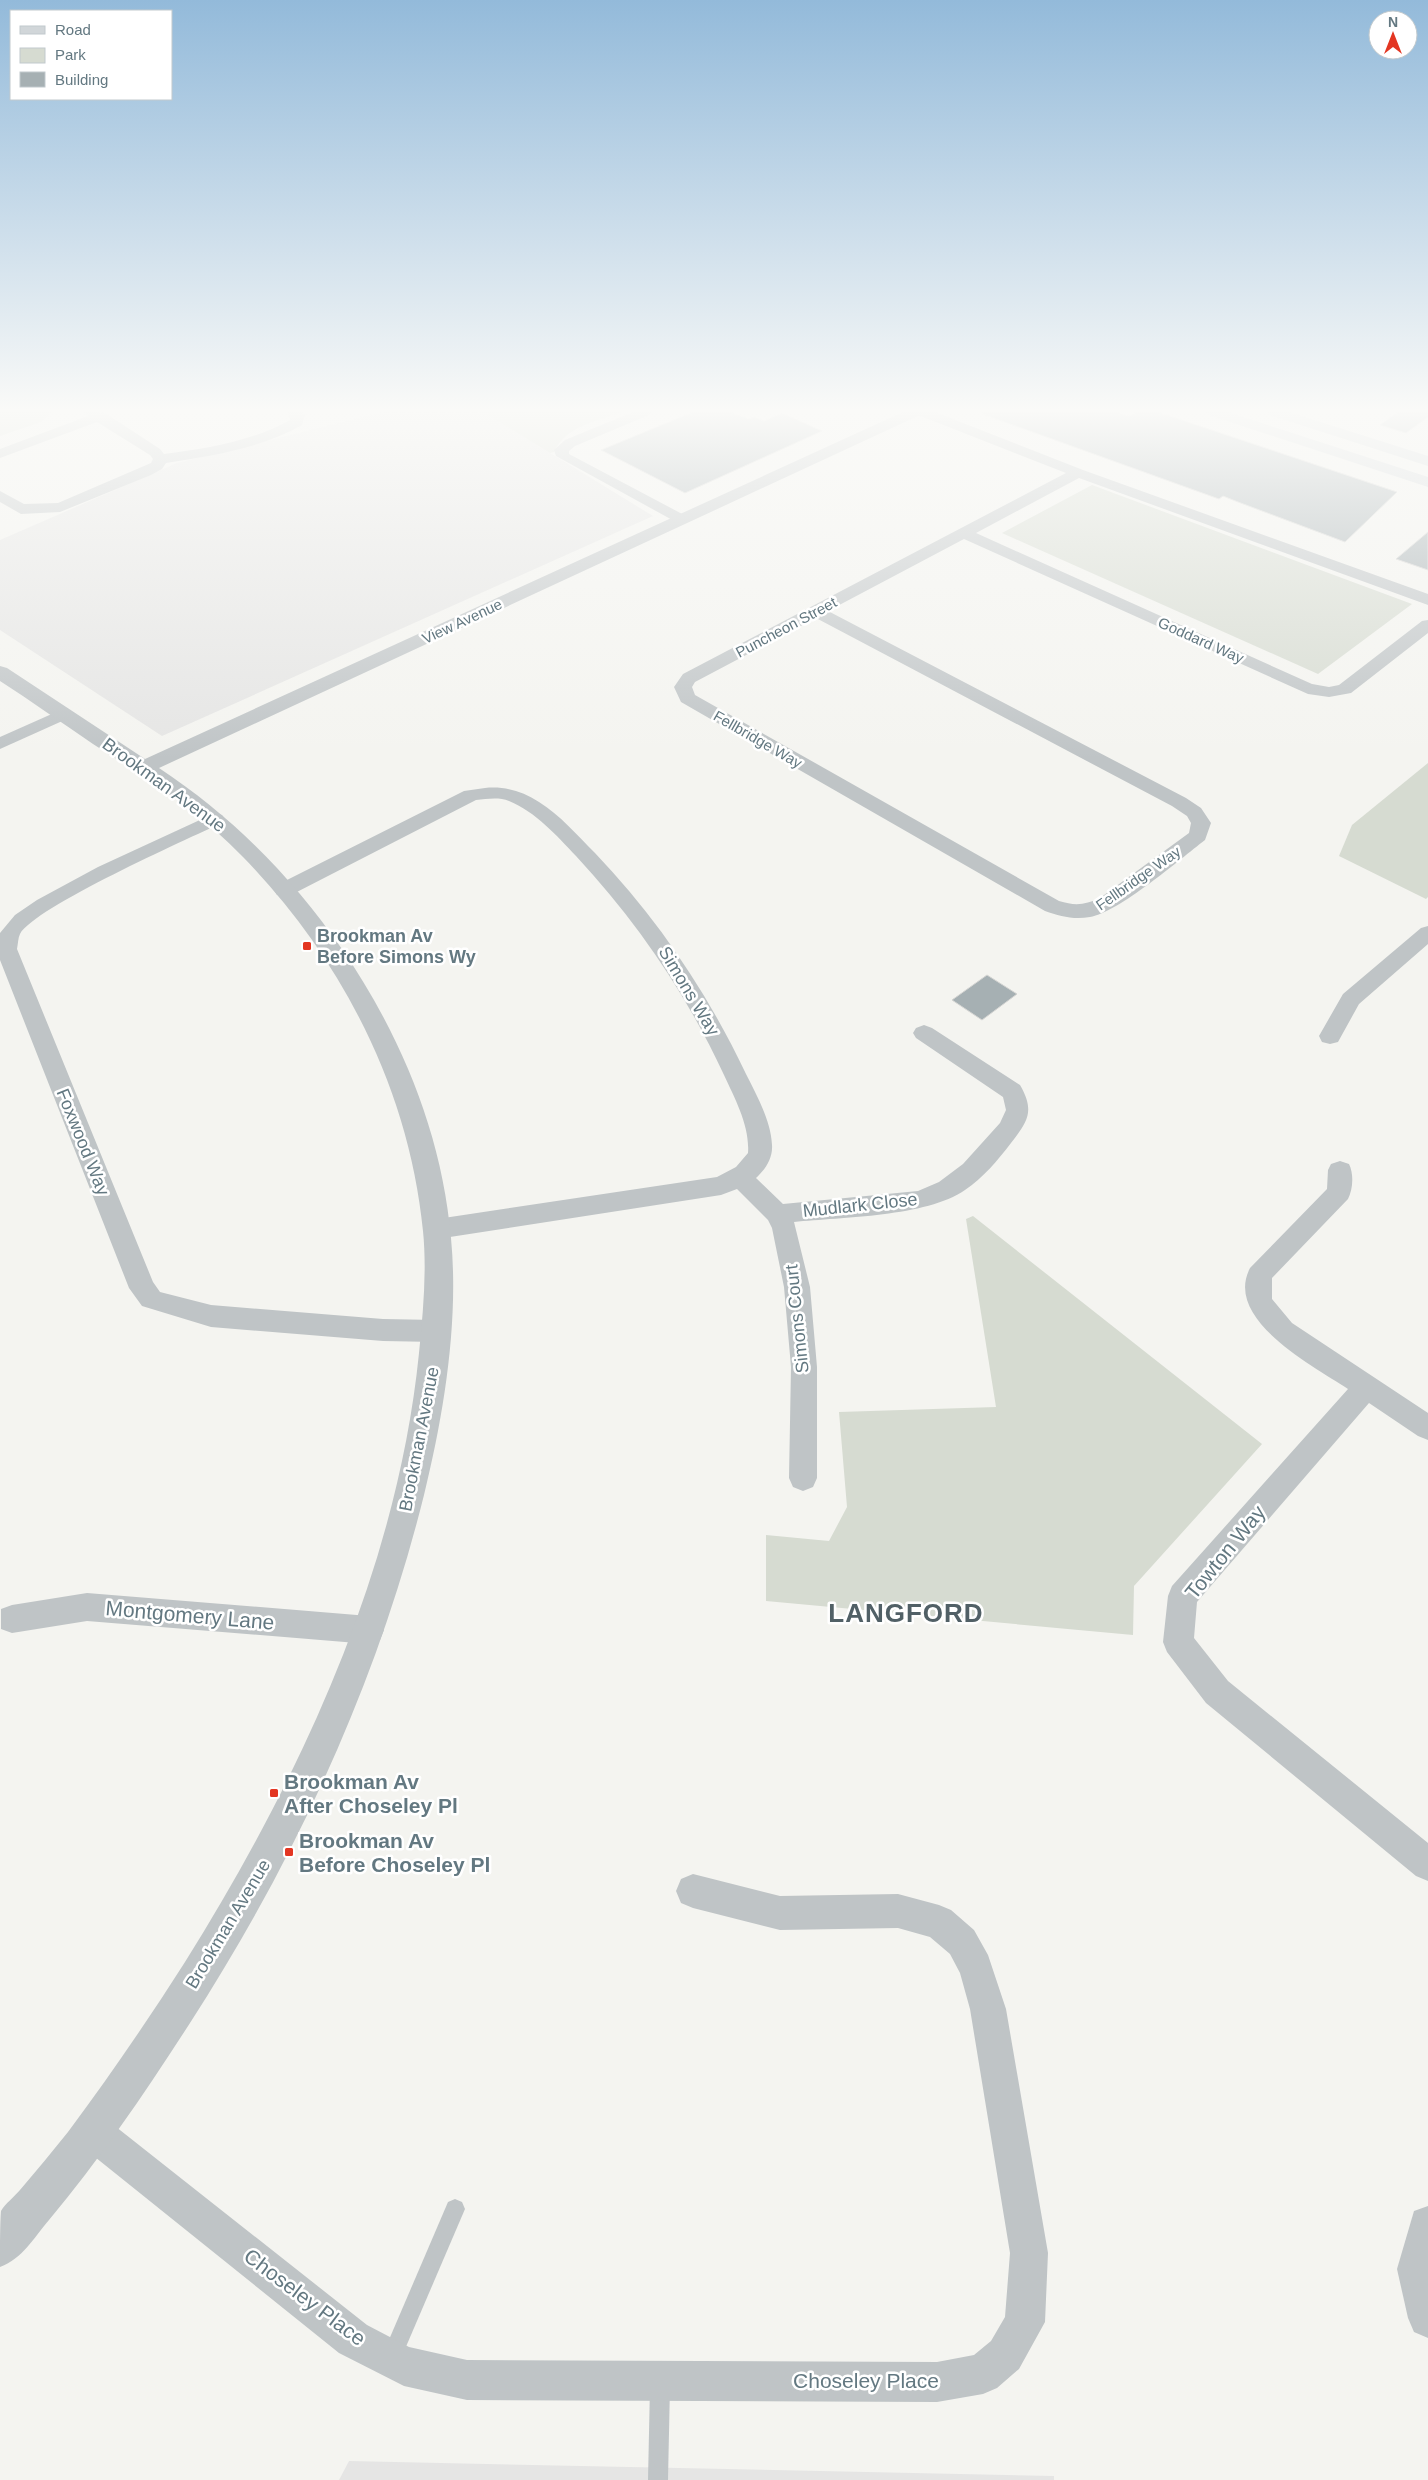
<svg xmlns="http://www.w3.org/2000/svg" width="1428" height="2480" viewBox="0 0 1428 2480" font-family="Arial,sans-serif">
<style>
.built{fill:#e5e5e4}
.green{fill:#d6dbd1}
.building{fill:#a6b0b3;stroke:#d5d5d3}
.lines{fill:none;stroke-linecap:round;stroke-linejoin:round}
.service{fill:#bfc4c6;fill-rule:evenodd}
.minor{fill:#bfc4c6;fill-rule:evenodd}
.tertiary{fill:#bfc4c6;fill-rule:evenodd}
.primary{fill:#d1d6d9;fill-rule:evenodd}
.poi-dot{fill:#e33622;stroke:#fff;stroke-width:2}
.labels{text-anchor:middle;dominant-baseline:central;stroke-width:5;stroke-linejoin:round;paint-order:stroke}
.far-street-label{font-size:15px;fill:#637881;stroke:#fff}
.street-label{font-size:18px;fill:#637881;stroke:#fff}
.poi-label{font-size:18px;font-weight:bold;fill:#637881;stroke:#fff;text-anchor:start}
.near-street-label{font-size:21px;fill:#637881;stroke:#fff}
.near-poi-label{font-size:21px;font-weight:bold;fill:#637881;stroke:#fff;text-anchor:start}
.near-district-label{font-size:26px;font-weight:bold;letter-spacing:1px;fill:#516066;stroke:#fff}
</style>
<rect width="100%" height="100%" fill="#f4f4f0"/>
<g class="built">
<polygon points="383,412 483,412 653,516 162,736 0,630 0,540 177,463"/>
<polygon points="349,2461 1054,2476 1054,2480 339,2480"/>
</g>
<g class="green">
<polygon points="0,412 53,412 41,422 0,436"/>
<path d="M483 412H622C597 421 566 426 554 452L550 453Z"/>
<polygon points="1092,485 1412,604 1318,674 1002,533"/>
<polygon points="1428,763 1428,897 1426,899 1339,856 1352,825"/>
<polygon points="973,1216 1262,1444 1134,1586 1133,1635 766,1601 766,1535 829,1541 847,1507 839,1412 996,1407 966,1219"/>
</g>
<g class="building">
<polygon points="693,412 730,412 749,419 754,417 764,421 782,413 822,431 685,493 601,450"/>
<polygon points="982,412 1116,412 1129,416 1137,412 1158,412 1397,492 1345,542 1238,502 1223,496 1219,499 1041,435 982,414"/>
<polygon points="1398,412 1428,412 1428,417 1406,433 1380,425"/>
<polygon points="1428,532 1428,570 1396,559"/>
<polygon points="987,975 1017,994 982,1020 952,1000"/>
</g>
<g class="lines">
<g class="service">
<polygon points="455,2199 462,2202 465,2209 399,2363 392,2366 385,2363 382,2356 448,2202"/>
<polygon points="660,2375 667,2378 670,2385 668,2480 648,2480 650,2385 653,2378"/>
</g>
<g class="minor">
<path d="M84 412 105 413 160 449 164 454C206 449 253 441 290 420L288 412H302L305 415 302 425C262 448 211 456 166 463L162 469 151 475 60 512 21 514 0 502V491L24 504 58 503 151 463 153 459 150 455 97 422 0 458V449L88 416Z"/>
<polygon points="633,412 651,412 649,415 575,446 569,451 569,454 686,516 689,519 686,522 676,522 556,456 554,450 565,440"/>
<path d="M916 412H935L1083 470 1428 594V605L1079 478 976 533 1312 684 1329 687 1339 685 1422 621 1428 620V633L1351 693 1329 697 1308 694 964 539 828 611 1186 798 1201 808 1211 823 1205 840C1179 860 1119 912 1090 917 1073 920 1060 916 1045 911L681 702 674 687 683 674 1066 473 918 415ZM816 618 1172 806 1187 816 1191 823 1189 833 1100 898C1085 905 1075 906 1059 901L695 695 692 687 695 682Z"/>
<polygon points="63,709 69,710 72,714 69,718 0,749 0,737"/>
<path d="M485 788C504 786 522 791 539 802 560 815 577 835 595 853 658 919 707 992 746 1074 757 1096 771 1121 772 1145 773 1158 765 1170 756 1178L783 1204 918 1191 939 1182 963 1164 1000 1123 1006 1110 1003 1097 916 1038 913 1033 916 1028 924 1025 932 1028 1020 1085C1035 1111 1028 1121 1011 1143 998 1160 983 1178 965 1190 926 1217 842 1217 794 1222L810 1287 817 1367V1478L813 1487 803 1491 793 1487 789 1478 791 1367 784 1287 772 1228 768 1220 737 1189 721 1195 437 1239 428 1236 425 1229 428 1222 437 1219 717 1177 736 1167 748 1153C750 1126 735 1099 724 1075 686 993 637 922 576 856 557 836 536 812 509 801 499 797 487 799 476 800L291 895 284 896 277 895 274 890 277 885 464 791Z"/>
<path d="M215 813 222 815 225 819 222 823C187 839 35 907 20 934 18 938 18 944 17 949L153 1282 160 1292 211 1305 383 1319 436 1320 445 1323 449 1331 445 1339 436 1342 383 1341 211 1327 142 1306 129 1288 0 960V933L15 915 37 900 98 867Z"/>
<polygon points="1428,926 1428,944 1359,1004 1338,1042 1330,1044 1322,1042 1319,1036 1343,994 1421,928"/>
<path d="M1340 1161 1349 1164C1354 1174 1353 1189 1348 1199L1272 1278V1299L1292 1323 1428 1413V1440L1418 1436 1369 1403 1197 1602 1194 1638 1228 1681 1428 1843V1881L1416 1876 1206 1703 1167 1652 1163 1642 1168 1596 1172 1586 1348 1389C1314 1366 1223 1320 1250 1268L1327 1189 1328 1170 1331 1164Z"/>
<polygon points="87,1593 369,1616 380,1620 384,1630 380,1640 369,1644 87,1621 12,1633 1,1629 1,1609 12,1605"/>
<polygon points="693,1874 780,1896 898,1894 939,1905 951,1910 974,1930 988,1955 1006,2009 1048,2253 1045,2322 1019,2369 997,2388 983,2394 937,2402 467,2400 404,2386 339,2353 80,2145 74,2132 80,2119 93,2113 106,2119 367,2325 409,2347 467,2360 937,2362 974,2355 991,2341 1005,2317 1010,2253 970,2009 960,1973 950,1954 930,1937 898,1928 780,1930 693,1908 681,1903 676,1891 681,1879"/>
<polygon points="1428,2206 1428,2338 1414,2332 1408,2318 1397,2269 1414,2211"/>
</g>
<path class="tertiary" d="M903 412H923L920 415 159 768C233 817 292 877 342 949 401 1035 442 1134 451 1238 459 1321 444 1414 424 1495 377 1684 295 1860 190 2023 146 2091 101 2158 49 2220 33 2239 23 2258 0 2267 0 2254 0 2222 1 2211 5 2204 15 2196 20 2190 36 2171 52 2152 68 2132 109 2077 148 2020 185 1962 300 1778 397 1571 419 1353 423 1313 427 1271 423 1231 409 1089 342 959 243 857 199 811 146 778 93 744 62 723 31 701 0 681V666L7 668 145 759Z"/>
<g class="primary">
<polygon points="1206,412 1228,412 1428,477 1428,487 1209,415"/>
<polygon points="1267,412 1289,412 1428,456 1428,466 1270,415"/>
</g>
</g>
<linearGradient id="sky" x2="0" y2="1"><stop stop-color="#93bada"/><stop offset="0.54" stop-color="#fafaf8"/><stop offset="1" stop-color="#fafaf8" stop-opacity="0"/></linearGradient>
<rect width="1428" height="759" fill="url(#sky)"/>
<g class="poi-dot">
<rect x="302" y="941" width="10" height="10" rx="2.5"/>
<rect x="269" y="1788" width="10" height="10" rx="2.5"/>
<rect x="284" y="1847" width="10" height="10" rx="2.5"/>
</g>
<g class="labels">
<g class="far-street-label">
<text transform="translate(462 621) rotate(-25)">View Avenue</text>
<text transform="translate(786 627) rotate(-28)">Puncheon Street</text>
<text transform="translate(1201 640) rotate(24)">Goddard Way</text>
<text transform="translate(758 739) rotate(30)">Fellbridge Way</text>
<text transform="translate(1138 878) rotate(-35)">Fellbridge Way</text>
</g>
<g class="street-label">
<text transform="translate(164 785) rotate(36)">Brookman Avenue</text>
<text transform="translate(689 991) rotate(59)">Simons Way</text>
<text transform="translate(83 1142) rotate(68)">Foxwood Way</text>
<text transform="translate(860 1205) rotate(-6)">Mudlark Close</text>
<text transform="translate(797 1319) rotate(-96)">Simons Court</text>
<text transform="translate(419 1439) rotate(-79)">Brookman Avenue</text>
<text transform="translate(228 1924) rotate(-59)">Brookman Avenue</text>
</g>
<g class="poi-label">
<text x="317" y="936">Brookman Av<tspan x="317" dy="21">Before Simons Wy</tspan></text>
</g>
<g class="near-street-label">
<text transform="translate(1225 1552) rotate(-51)">Towton Way</text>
<text transform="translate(190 1615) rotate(5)">Montgomery Lane</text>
<text transform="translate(305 2297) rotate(37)">Choseley Place</text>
<text x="866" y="2380">Choseley Place</text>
</g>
<g class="near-poi-label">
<text x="284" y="1781">Brookman Av<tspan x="284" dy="24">After Choseley Pl</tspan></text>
<text x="299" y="1840">Brookman Av<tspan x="299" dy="24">Before Choseley Pl</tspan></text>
</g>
<g class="near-district-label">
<text x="906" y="1613">LANGFORD</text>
</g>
</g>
<rect x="10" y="10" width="162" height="90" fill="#ffffff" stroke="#c1c9cd"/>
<rect x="20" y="26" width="25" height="8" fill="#d1d6d9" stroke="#c1c9cd"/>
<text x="55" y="35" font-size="15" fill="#637881">Road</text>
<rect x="20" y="48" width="25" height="15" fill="#d6dbd1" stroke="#c1c9cd"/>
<text x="55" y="60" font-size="15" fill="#637881">Park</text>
<rect x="20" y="72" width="25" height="15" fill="#a6b0b3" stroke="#c1c9cd"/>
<text x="55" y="85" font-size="15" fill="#637881">Building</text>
<g transform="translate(1393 35)"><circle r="24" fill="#ffffff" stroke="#c1c9cd"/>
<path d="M0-4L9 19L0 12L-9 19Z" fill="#e33622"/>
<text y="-8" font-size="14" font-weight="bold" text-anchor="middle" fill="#637881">N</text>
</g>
</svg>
